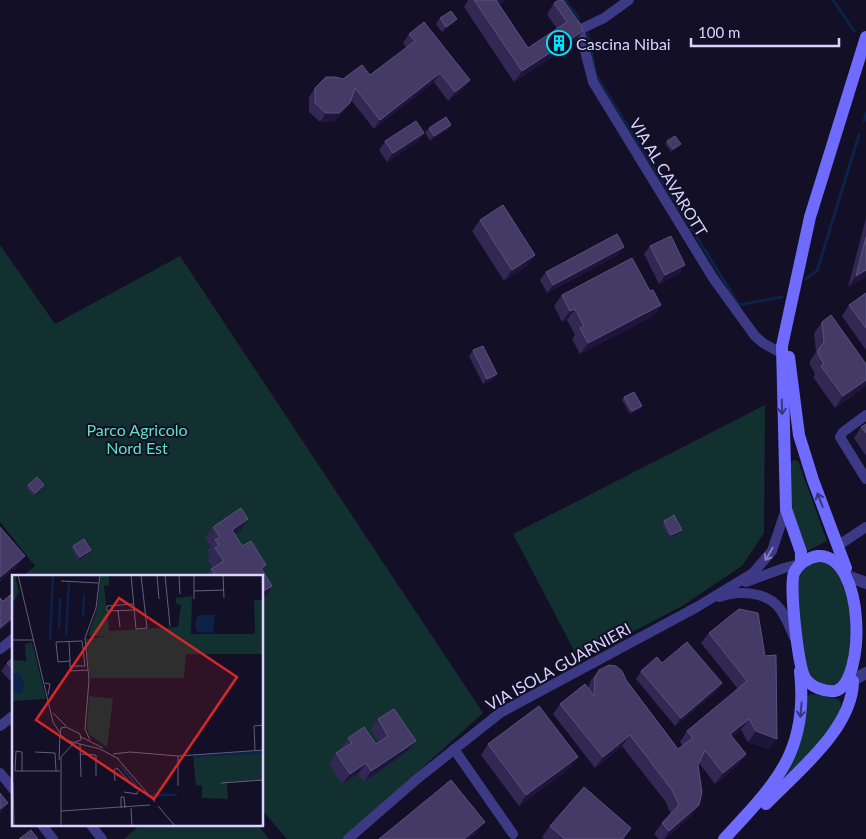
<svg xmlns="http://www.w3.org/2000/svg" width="866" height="839" viewBox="0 0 866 839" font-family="Lato,sans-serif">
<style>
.green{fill:#12302f}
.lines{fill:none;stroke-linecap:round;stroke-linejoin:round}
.stream{stroke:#0c2248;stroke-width:3}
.minor{stroke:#3d3a85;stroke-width:10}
.tertiary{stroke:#3d3a85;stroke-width:12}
.secondary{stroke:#6f6bff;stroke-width:12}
.wall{fill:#312854}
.shaded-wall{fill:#1d163a}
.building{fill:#433a66;stroke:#5a527e}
.oneway{stroke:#38347d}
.oneway2{stroke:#837fbc}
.labels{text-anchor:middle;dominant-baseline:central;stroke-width:4;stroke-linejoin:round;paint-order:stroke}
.poi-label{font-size:16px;fill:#d9d4ff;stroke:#130f26;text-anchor:start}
.street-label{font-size:16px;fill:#d9d4ff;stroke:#130f26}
.park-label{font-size:16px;fill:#5fe0c0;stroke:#130f26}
.inset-river{fill:none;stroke:#0c2248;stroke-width:2.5}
.inset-road{fill:none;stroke:#625e7d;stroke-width:1}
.view{fill:#d62828;fill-opacity:0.15;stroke:#d62828;stroke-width:2.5}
.inset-edge{fill:none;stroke:#d9d4ff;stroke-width:2.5}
</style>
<rect width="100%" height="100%" fill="#130f26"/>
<g class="green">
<polygon points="0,245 55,324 180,256 483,713 343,839 287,839 263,811 262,576 26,576 24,575 35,566 0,522"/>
<polygon points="765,405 764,533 742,566 682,606 579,660 513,534"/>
<polygon points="793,460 798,461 827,541 795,557 789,465"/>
<path d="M825 561 846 581 855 670 832 686C825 684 817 683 811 677 800 663 799 605 797 586 801 568 808 564 825 561Z"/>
<path d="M812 694 838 699 841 703C840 728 803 759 786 777L794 753 807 696Z"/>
<polygon points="140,825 258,825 269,839 124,839"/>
</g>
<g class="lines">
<g class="stream">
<polyline points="565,0 579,18"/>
<polyline points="833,0 854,31"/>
<polyline points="588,34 596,75 739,305 782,297"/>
<polyline points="864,121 866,113"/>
<polyline points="806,279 817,271 859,135"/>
</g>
<g class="minor">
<polyline points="575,24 581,35 593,82 713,278 755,336 763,343 781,353"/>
<polyline points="579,30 604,18 629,0"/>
<polyline points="866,415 843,432 840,437 866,479"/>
<polyline points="839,545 866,527"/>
<polyline points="746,582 784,568 800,564"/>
<path d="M719 597C738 590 767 591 780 609 786 617 790 628 794 637"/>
<polyline points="0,649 14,638"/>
<polyline points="0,726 14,715"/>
<polyline points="454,749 513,834"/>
<polyline points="0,773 14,790"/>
<polyline points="42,825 53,839"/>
<polyline points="91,825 102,839"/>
<polyline points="348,839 417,779 500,713 697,607 753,573 772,551 786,509"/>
</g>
<g class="tertiary">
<polyline points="850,577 866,583"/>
<polyline points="855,679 866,673"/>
</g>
<g class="secondary">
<polyline points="789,357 799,435 813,480 846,568"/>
<path d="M818 556C866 554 866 684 835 691 824 692 811 687 805 678 798 666 789 585 794 573 799 563 807 558 818 556Z"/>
<polyline points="801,563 801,552 786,509 782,346 810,217 866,37"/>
<path d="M766 804C797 772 853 728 853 681"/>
<path d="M724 839C775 784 809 752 800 671"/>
</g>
</g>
<g class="wall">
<polygon points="468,0 506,0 499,5 528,48 557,29 547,14 554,3 583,31 575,42 514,82 464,7"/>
<polygon points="440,18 457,19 453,24 442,32 436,24"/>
<polygon points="409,34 470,80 463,89 448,101 434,82 374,129 351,100 343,112 333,122 320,122 309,112 309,97 315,88 343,79 370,75 407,48 403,43"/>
<polygon points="451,125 447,130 430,141 425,133 429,128"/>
<polygon points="424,133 418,141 387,162 379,150 385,141"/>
<polygon points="667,141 679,147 671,152 665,144"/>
<polygon points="866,218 866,277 848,287"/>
<polygon points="480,220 535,255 527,266 504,281 472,231"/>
<polygon points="650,246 679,274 659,284 644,254"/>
<polygon points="618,255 547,293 540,280 546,272"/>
<polygon points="650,291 661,305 653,316 580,354 572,339 575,335 567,320 562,322 554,306 562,295"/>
<polygon points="866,293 866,350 842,316 849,305"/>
<polygon points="822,322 866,386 835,408 813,377 815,374 810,365 810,361 816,352 814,333"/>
<polygon points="473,350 497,374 493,380 483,384 469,356"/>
<polygon points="624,397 642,406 640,409 630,414 622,400"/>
<polygon points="866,424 866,456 854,438 861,427"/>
<polygon points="28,485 42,487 33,496 26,488"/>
<polygon points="664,521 680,533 669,538 662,524"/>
<polygon points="213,527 241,530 234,534 242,546 266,565 262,570 272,586 265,597 262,598 262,576 206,576 211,569 213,568 207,559 210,555 207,551 211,547 205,538"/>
<polygon points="73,546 91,550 89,553 78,560 71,549"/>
<polygon points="739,609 769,749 748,742 741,730 732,737 746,754 738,765 715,784 699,763 698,765 699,805 691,816 665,839 659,839 654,834 662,823 671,814 665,801 622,746 595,768 553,714 560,704 588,688 591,680 599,670 626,680 678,749 683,746 680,742 687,731 738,689 701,643 709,633"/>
<polygon points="14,656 14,685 1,671 7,663"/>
<polygon points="662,663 722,683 716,692 675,726 636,679 641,671"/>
<polygon points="378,719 416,741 408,751 364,782 358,774 342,784 329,764 336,753 342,750 341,748 348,738 376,744 379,742 370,730"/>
<polygon points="488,744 570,768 519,806 481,755"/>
<polygon points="550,826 631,828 624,839 544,839 542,837"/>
</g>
<g class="shaded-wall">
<polygon points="497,0 506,0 488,12"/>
<polygon points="457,19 453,24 442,32 446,27"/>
<polygon points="583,31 575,42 514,82 522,71"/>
<polygon points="440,73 434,82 374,129 380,120"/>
<polygon points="470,80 463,89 448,101 455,92"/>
<polygon points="350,103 343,112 333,122 320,122 326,113"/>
<polygon points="451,125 447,130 430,141 434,136"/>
<polygon points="424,133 418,141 387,162 393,153"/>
<polygon points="681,144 679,147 671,152 673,149"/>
<polygon points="624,247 618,255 547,293 553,285"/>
<polygon points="535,255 527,266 504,281 512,270"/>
<polygon points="685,265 679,274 659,284 665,275"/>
<polygon points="866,270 866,277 848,287 856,276"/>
<polygon points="661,305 653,316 580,354 588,343"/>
<polygon points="575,309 567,320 562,322 570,311"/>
<polygon points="497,374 493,380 483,384 487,379"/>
<polygon points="866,380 866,386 835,408 843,396"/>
<polygon points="642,406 640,409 630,414 632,411"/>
<polygon points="248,519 241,530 224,541 232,530"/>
<polygon points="682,530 680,533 669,538 671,535"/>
<polygon points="91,550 89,553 78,560 80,557"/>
<polygon points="25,556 17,567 0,582 0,577"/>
<polygon points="272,586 265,597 262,598 262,592"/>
<polygon points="14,616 14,619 0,631 0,628"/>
<polygon points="722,683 716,692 675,726 681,718"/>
<polygon points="749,719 741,730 722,745 730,734"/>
<polygon points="756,731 777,739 769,749 748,742"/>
<polygon points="630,735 622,746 595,768 603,757"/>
<polygon points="416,741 408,751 364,782 371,771"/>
<polygon points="746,754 738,765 715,784 723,773"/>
<polygon points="578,757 570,768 519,806 526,795"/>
<polygon points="366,763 358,774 342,784 350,774"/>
<polygon points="8,803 2,812 0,813 0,809"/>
<polygon points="699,805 691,816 665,839 664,839 669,831"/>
<polygon points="485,822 477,833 470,839 464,839"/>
</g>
<g class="building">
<polygon points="474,0 497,0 496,0 528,48 567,22 554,3 559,0 563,0 581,25 583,31 522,71"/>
<polygon points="451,11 457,19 446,27 440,18"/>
<polygon points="424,22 470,80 455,92 440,73 380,120 355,88 350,103 339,113 326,113 315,103 315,88 326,77 335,77 343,79 362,65 370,75 415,41 409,34"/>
<polygon points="446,117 451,125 434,136 429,128"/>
<polygon points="416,121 424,133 393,153 385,141"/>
<polygon points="675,136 681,144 673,149 667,141"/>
<polygon points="503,205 535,255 512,270 480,220"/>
<polygon points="617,234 624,247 553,285 546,272"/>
<polygon points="671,236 685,265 665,275 650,246"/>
<polygon points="866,237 866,270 856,276"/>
<polygon points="632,258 650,291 653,290 661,305 588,343 580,328 584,326 575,309 570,311 562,295"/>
<polygon points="866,293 866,328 849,305"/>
<polygon points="831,315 866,364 866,380 843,396 821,366 824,364 818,354 818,350 824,342 822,322"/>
<polygon points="483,346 497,374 487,379 473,350"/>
<polygon points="634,392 642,406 632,411 624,397"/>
<polygon points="866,424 866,433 861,427"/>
<polygon points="37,477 44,485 35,493 28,485"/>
<polygon points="241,508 248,519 232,530 242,546 251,541 266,565 261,568 272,586 262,592 262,576 216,576 211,569 224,561 215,548 219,545 215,540 220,537 213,527"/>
<polygon points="674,515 682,530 671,535 664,521"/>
<polygon points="0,527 25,556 0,577"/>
<polygon points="84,539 91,550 80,557 73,546"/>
<polygon points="14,592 14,616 0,628 0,598 3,601"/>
<polygon points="739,609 758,613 765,656 776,655 777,739 756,731 749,719 730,734 746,754 723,773 705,750 698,765 702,792 699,805 669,831 662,823 679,805 672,790 630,735 603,757 560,704 585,684 594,696 595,677 599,670 609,665 616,666 622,671 626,680 678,749 693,738 687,731 747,681 709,633"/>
<polygon points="687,642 722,683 681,718 641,671 657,657 662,663"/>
<polygon points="14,656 14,670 7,663"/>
<polygon points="539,706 578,757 526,795 488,744"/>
<polygon points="394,709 416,741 371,771 366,763 350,774 336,753 352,743 348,738 364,727 376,744 388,736 378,719"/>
<polygon points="451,780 485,822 464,839 379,839"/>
<polygon points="584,787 631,828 622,839 565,839 550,826"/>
<polygon points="0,793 8,803 0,809"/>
<polygon points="31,830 38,839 19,839"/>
</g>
<defs><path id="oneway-shaft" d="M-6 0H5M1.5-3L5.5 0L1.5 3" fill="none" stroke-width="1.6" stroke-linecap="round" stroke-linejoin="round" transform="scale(1.25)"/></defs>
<g class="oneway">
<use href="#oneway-shaft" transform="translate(782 407) rotate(88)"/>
<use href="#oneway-shaft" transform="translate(820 500) rotate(-111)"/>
<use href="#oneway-shaft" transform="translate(801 710) rotate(95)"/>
</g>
<use class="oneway2" href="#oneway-shaft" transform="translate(769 554) rotate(120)"/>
<defs>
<symbol id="building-ring" viewBox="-11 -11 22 22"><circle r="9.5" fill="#130f26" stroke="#00e5ff" stroke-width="1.5"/><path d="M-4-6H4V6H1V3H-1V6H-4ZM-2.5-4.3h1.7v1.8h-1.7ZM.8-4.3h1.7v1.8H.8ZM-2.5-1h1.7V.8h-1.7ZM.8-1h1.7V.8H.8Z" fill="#00e5ff"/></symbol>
</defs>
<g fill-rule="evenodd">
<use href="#building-ring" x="545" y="29" width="28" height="28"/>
</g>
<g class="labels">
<g class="poi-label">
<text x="576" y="43">Cascina Nibai</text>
</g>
<g class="street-label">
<text transform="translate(669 177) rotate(59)">VIA AL CAVAROTT</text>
<text transform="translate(558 666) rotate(-29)">VIA ISOLA GUARNIERI</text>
</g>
<g class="park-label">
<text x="137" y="429">Parco Agricolo<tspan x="137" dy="18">Nord Est</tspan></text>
</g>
</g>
<g transform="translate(12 575)">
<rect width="251" height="251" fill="#130f26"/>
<path d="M0 0H3L7 17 0 30ZM89 0H97V10L92 11 97 56 166 52 169 30 164 28V23L180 21 179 59H243L242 25H251V79H174L172 103H78L73 64 96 61H77V58L85 34ZM20 67 34 124 0 126V85L14 86 13 69ZM77 121 101 124 95 172 77 159 75 153ZM251 176V205L215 208 216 224 190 223V210L184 211 181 181Z" fill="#12302f"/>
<path d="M186 40H203L201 58 185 57 183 49ZM0 98H7L12 108 10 118H0Z" fill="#0c2248"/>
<path class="inset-river" d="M71 42 72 20M47 54 48 23M54 60 57 7M38 64 41 0M182 181 252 177M109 190 124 211M139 220H165"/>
<path class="inset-road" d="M6 0 41 147 48 158M119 0 124 54 135 53 129 0M145 0 147 24M153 0 158 51M167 0 168 19M182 0V24M211 0 212 23M49 6 87 8M182 16 212 15M122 29 95 31V36L123 35M106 36 108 52M0 65H22M57 67 58 86M58 91V86L46 87 44 67 70 66 73 91H58L59 96 76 95M33 108 38 109 36 120M41 138 54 151M69 162 91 173M78 165 73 154 77 105 73 63 84 33 88 0M63 167 69 165 68 159 54 152 49 153 48 159 55 165 60 167 88 174 107 184M68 169 69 202M243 175 242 151 252 150M23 177 43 178 44 196M68 179 84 180V201M101 179 118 177 166 181 252 175M166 181V211M106 184 143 227M47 185 48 159M10 196V177L4 176 3 196H48M103 206 102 195 105 193 122 212 132 217M1 207 2 251M209 208 252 205M112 217 125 219 126 216M146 231 163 251M109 233V222H112L113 233M119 233 120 251M49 236 138 230M49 251V182L62 168"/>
<path class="view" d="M107 23 225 102 142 224 24 145Z"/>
<rect width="251" height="251" class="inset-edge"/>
</g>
<path d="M691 38v8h148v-8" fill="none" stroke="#d9d4ff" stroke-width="2.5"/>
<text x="698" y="38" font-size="15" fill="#d9d4ff" stroke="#130f26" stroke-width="4" paint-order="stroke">100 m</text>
</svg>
